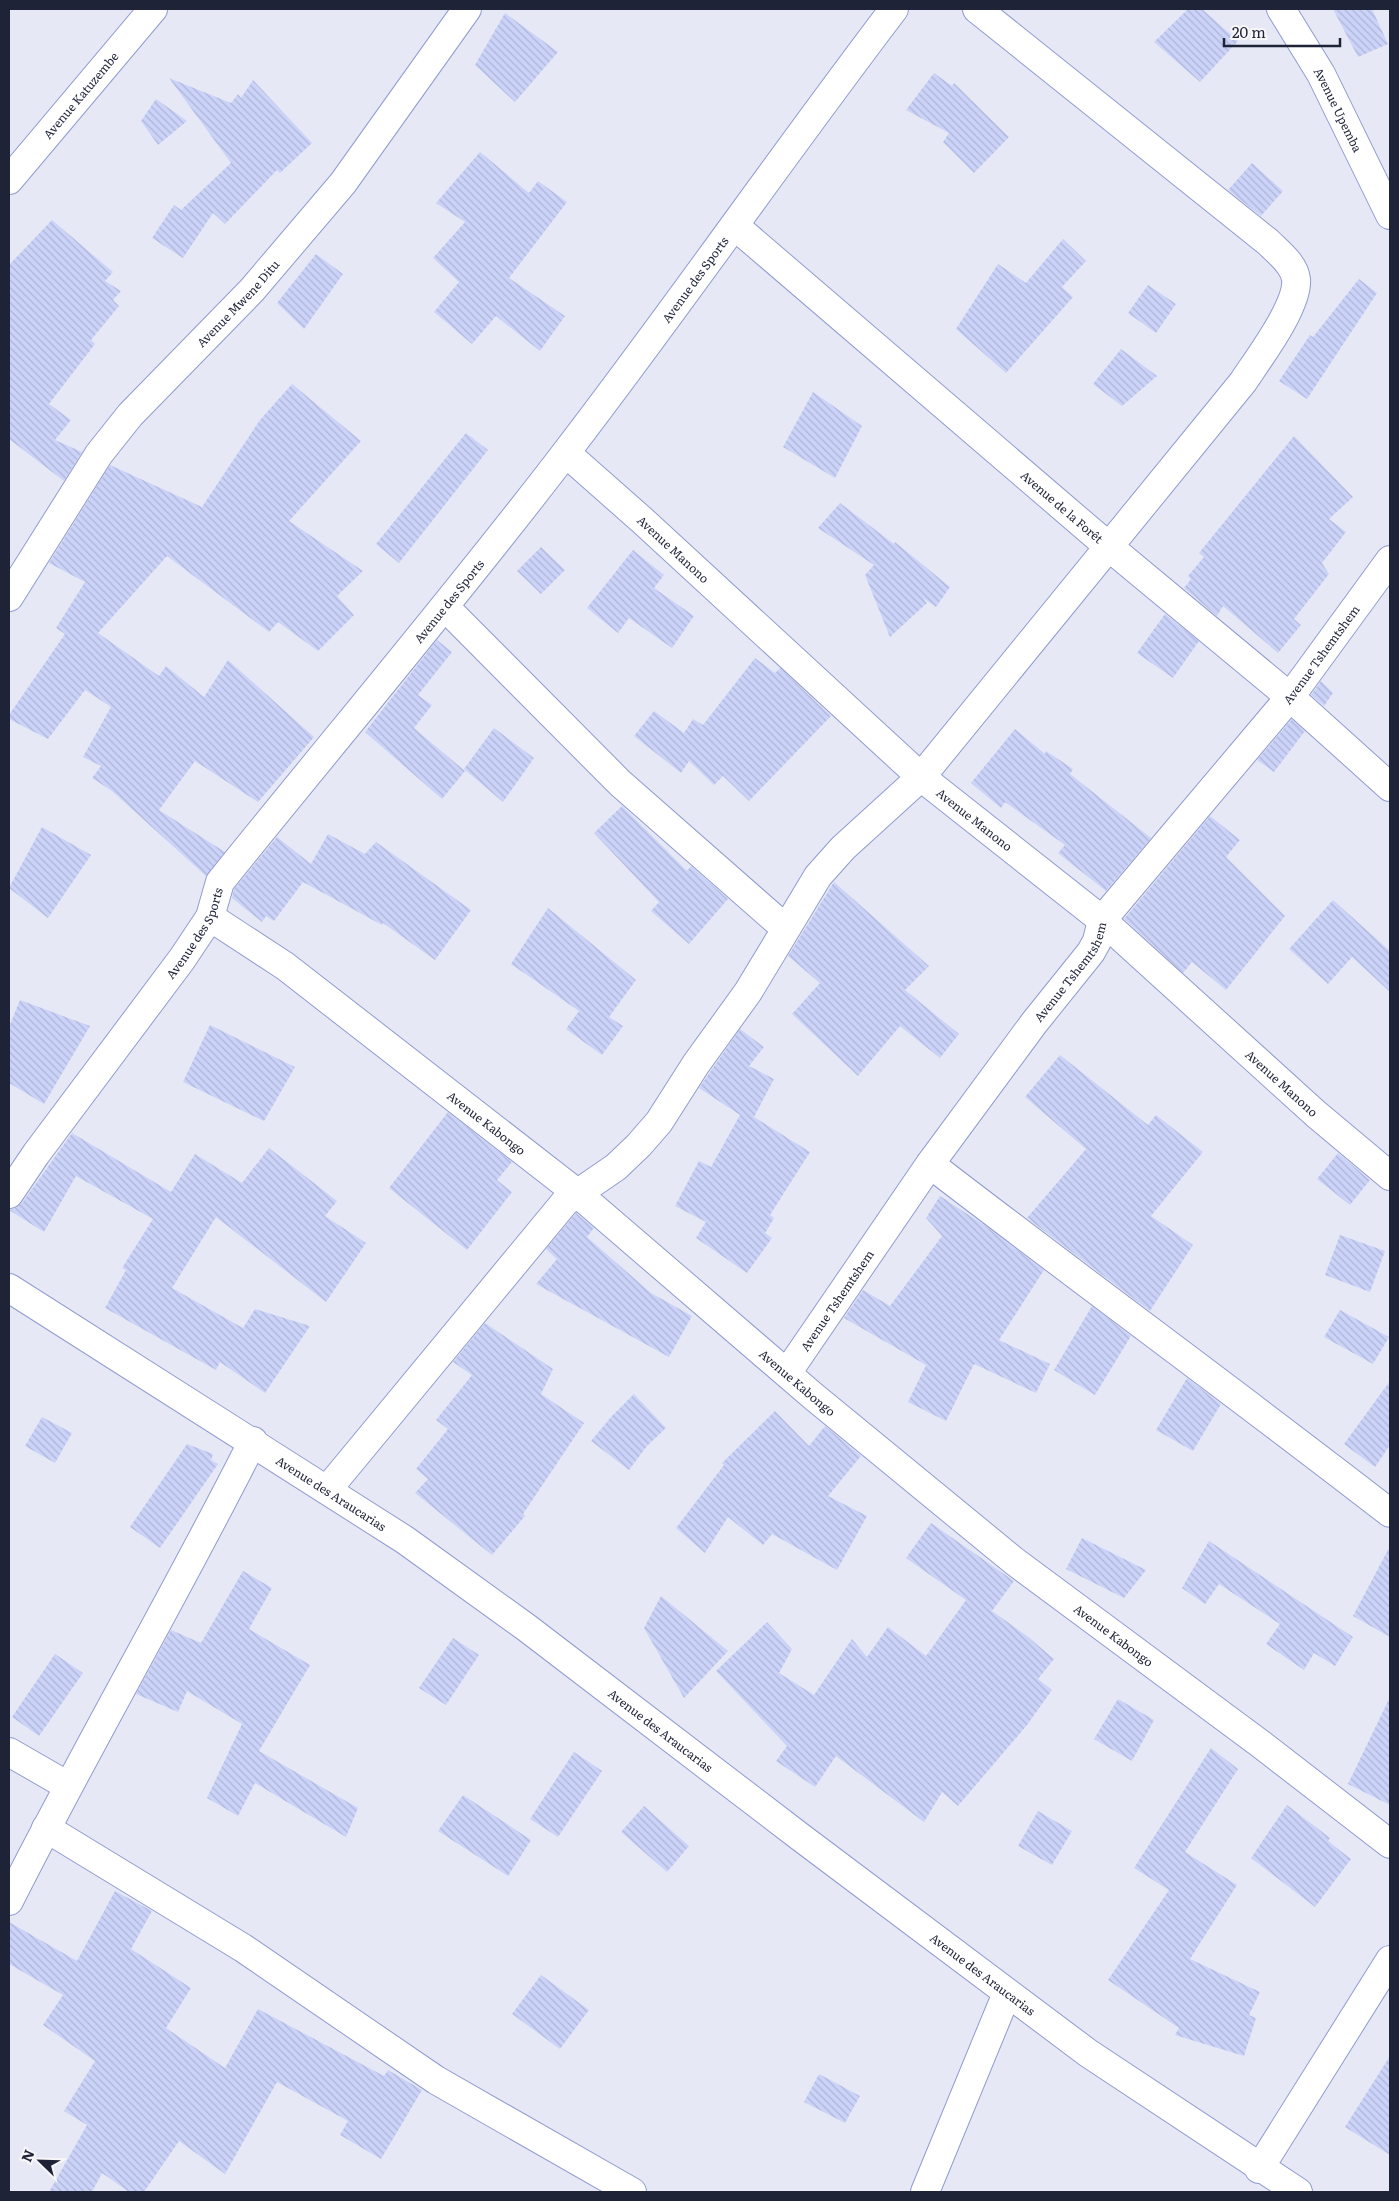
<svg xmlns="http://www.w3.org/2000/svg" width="1399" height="2201" viewBox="0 0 1399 2201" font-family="Literata,serif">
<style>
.building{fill:url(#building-back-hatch)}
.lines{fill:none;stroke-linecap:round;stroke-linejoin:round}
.minor-casing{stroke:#909bd1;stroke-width:30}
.tertiary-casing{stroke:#909bd1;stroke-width:30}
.minor{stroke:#fff;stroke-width:28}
.tertiary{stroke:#fff;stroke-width:28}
.labels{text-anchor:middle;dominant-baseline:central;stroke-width:4.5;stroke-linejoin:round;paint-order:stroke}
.street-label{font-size:12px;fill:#1f2338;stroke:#f7f7f7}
</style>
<defs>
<pattern id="building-back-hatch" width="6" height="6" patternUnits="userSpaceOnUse" patternTransform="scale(1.25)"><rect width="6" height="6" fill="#cbd3f9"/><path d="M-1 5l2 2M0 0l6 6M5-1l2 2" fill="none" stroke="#aeb5d6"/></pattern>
</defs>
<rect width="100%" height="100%" fill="#e6e9f5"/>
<g class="building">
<polygon points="1188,9 1202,9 1238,41 1200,82 1154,42"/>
<polygon points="1333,9 1372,9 1388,44 1358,57"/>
<polygon points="505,13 558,52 515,102 475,65"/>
<polygon points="934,73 952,86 954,83 1009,137 974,173 943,142 949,133 906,110"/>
<polygon points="169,78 231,103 238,94 241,98 253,80 312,143 280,173 277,170 225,224 213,213 183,258 152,238 174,205 181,210 231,163"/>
<polygon points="156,99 187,121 158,145 141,121"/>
<polygon points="480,152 529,193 538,181 567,202 509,278 565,316 540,351 496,316 472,344 434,312 459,282 433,258 465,222 436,203"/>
<polygon points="1252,163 1283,191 1261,216 1228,190"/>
<polygon points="52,220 113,272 105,281 121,291 113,300 119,306 91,340 95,344 49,404 71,420 55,440 82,452 64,481 9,439 9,265"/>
<polygon points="1063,239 1086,261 1062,287 1073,297 1006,373 956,329 998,264 1026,283"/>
<polygon points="316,254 343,274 304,329 277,303"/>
<polygon points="1359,279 1377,293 1307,399 1279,381 1310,335 1313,337"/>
<polygon points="1148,285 1176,304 1156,333 1128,313"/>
<polygon points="1121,349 1157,376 1122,406 1093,384"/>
<polygon points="292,384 361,441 289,521 363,571 337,596 354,615 318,651 278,622 269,632 167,556 98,633 159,676 166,666 204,697 228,660 314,737 258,802 195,761 159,810 225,852 206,876 112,791 92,778 101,766 83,757 111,707 85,690 48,739 9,719 9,715 65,634 56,628 85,582 49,563 110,465 202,507 260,420"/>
<polygon points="813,392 862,426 835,478 783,447"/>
<polygon points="466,433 488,450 399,563 376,544"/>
<polygon points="1294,436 1353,497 1329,519 1346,532 1322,563 1329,574 1294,619 1301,625 1278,653 1223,606 1217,616 1184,588 1191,579 1188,576 1204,557 1199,553"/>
<polygon points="840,503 894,544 895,542 950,587 936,607 923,598 927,603 890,637 865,575 874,565 818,528"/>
<polygon points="541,547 565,570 541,594 517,571"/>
<polygon points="633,550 664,575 654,588 694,616 672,648 629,618 618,633 587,608"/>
<polygon points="1165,614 1199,641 1173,678 1137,653"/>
<polygon points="437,640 452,652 418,695 432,705 414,728 465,771 442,799 365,732"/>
<polygon points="755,658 775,673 780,668 831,716 749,801 723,776 714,785 689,761 681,773 634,736 654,711 684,733 693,719 703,725"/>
<polygon points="1321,681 1333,693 1324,706 1311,695"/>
<polygon points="1292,719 1305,731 1274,772 1257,760"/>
<polygon points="494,728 534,758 503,802 464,769"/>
<polygon points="1015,729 1045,754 1046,751 1073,769 1070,774 1151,838 1106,891 1058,853 1065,845 1005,802 1001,808 971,783"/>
<polygon points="622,806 687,871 691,866 728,899 689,944 651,911 659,902 594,833"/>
<polygon points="1210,816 1240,840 1226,857 1285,916 1226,990 1192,962 1183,973 1124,919"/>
<polygon points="42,827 91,855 48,918 9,888"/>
<polygon points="328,834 365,854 376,842 471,910 435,960 383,923 382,925 303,882 274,921 266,916 262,922 232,898 234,889 277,837 311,864"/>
<polygon points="834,882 929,966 905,990 959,1034 940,1058 900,1026 858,1076 792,1014 820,983 788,956"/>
<polygon points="1333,900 1390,951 1390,992 1352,957 1328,984 1289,949"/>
<polygon points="548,908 636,980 609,1017 623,1026 602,1055 566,1029 579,1011 511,964"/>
<polygon points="20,1000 90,1026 44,1104 9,1083 9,1027"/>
<polygon points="210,1025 295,1067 264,1121 183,1082"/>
<polygon points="740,1029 764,1047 749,1066 774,1079 754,1117 810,1152 770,1215 774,1218 765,1233 772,1238 747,1273 696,1238 706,1222 675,1206 699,1161 711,1167 740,1115 699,1088"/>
<polygon points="1060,1055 1148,1125 1156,1115 1203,1152 1151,1216 1193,1245 1150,1311 1027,1218 1086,1149 1025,1097"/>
<polygon points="448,1112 512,1162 497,1180 512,1192 467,1250 389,1188"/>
<polygon points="72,1133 171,1192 195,1154 242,1183 269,1148 337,1201 325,1216 366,1243 326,1302 216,1217 172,1288 243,1328 255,1309 310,1326 265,1393 220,1362 216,1370 105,1308 126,1270 122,1268 153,1219 76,1176 44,1232 9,1210 16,1208 22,1203"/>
<polygon points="1338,1153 1370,1180 1350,1205 1317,1179"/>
<polygon points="940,1196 984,1225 1044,1270 999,1340 1050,1364 1036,1393 974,1364 946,1421 908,1402 926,1365 844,1318 863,1290 890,1306 942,1236 926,1218"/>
<polygon points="576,1213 594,1228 587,1237 651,1293 692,1316 669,1357 536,1284 557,1259 546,1249"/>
<polygon points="1340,1235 1385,1251 1370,1292 1325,1275"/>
<polygon points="1092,1306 1131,1336 1095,1395 1054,1370"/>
<polygon points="1340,1310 1389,1337 1373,1364 1324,1337"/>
<polygon points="485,1323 553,1369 541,1394 584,1423 523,1514 525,1516 492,1555 415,1493 428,1479 416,1469 448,1429 436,1420 472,1375 453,1362"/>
<polygon points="1187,1378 1221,1404 1193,1451 1156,1430"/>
<polygon points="1390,1381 1390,1445 1375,1467 1344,1444"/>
<polygon points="634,1394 666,1428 647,1446 629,1470 591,1441 611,1417"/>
<polygon points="775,1411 809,1446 825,1426 861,1456 828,1496 867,1516 837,1570 772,1534 763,1545 728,1517 705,1553 676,1528 724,1465 722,1463"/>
<polygon points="42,1417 72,1433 55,1463 25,1446"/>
<polygon points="187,1444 213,1454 211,1460 218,1464 160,1548 130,1527"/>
<polygon points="931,1523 1014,1581 992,1611 1027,1636 1054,1659 1038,1679 1052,1690 1027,1725 958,1806 942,1792 924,1822 836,1756 815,1787 776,1761 787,1746 716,1671 767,1622 792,1649 779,1673 814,1695 852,1639 867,1657 888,1627 926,1656 966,1600 906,1558"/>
<polygon points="1082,1538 1146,1570 1124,1598 1066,1569"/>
<polygon points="1209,1541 1353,1637 1335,1666 1314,1653 1304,1670 1266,1644 1280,1624 1219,1584 1205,1604 1182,1588"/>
<polygon points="1390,1546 1390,1637 1353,1616"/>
<polygon points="243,1571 272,1588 249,1629 310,1665 259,1751 358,1808 346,1837 255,1783 238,1816 207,1798 242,1724 187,1691 178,1712 136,1694 171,1630 201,1643"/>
<polygon points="661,1596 728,1651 684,1698 644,1628"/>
<polygon points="453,1638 479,1655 446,1705 419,1688"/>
<polygon points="55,1654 83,1673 39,1736 12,1717"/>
<polygon points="1390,1697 1390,1805 1348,1784"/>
<polygon points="1118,1699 1154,1720 1132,1761 1094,1739"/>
<polygon points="1211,1748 1238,1769 1185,1852 1237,1885 1190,1959 1260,1992 1249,2015 1256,2018 1244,2056 1175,2035 1179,2028 1108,1980 1169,1890 1134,1868"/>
<polygon points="574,1752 602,1771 558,1837 530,1819"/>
<polygon points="463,1795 531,1840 508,1876 438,1831"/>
<polygon points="1287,1805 1330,1838 1328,1841 1351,1859 1315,1907 1251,1858"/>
<polygon points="644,1806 689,1846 667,1872 621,1832"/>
<polygon points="1038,1811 1072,1831 1052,1865 1018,1846"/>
<polygon points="115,1891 152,1911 131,1949 191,1988 166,2028 225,2068 258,2009 384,2076 388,2070 422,2090 381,2159 340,2135 348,2121 277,2082 225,2174 179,2141 144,2192 129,2192 102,2173 92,2192 49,2192 87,2125 64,2111 95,2061 43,2025 63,1995 9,1964 9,1922 77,1961"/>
<polygon points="541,1975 589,2010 560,2049 512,2014"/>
<polygon points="1390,2056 1390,2155 1345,2127"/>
<polygon points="819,2074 860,2096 845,2123 804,2102"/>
</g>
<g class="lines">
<defs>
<g id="minor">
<path id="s1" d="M1281 9 1321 74 1390 215"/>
<path id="s2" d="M9 180 153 9"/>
<path id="s3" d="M735 226 1108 546 1290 697 1390 787"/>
<path id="s4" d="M566 453 643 521 921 777 1102 920 1316 1114 1390 1176"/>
<path id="s5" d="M9 597 99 454 130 415 252 290 343 183 467 9"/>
<polyline points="445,607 620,783 785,928"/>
<path id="s6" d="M210 917 285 966 577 1193 813 1396 1014 1561 1262 1745 1390 1844"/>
<path d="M930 1164C1083 1282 1238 1395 1390 1513"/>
<path id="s7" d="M9 1194 36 1154 182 959 210 917 220 882C335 739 453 600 564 455 677 308 782 156 894 9"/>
<path id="s8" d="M787 1373 930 1164 1034 1023 1091 952 1097 941 1102 920 1290 697 1390 560"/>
<path d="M327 1490 565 1202 616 1167 639 1145 659 1122 696 1064 748 992 818 876 843 848 921 777 1243 382C1258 359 1299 305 1296 279 1294 264 1278 252 1268 242L977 9"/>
<polyline points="9,1752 68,1786"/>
<polyline points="46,1828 243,1948 436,2080 632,2192"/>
<path d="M9 1901C87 1746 175 1596 253 1441"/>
<polyline points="1259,2169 1390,1960"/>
<polyline points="925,2192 1007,1993"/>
</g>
<g id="tertiary">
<path id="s9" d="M9 1288 405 1540 527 1628 799 1836 1088 2053 1298 2192"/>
</g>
</defs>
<use href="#minor" class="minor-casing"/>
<use href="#tertiary" class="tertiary-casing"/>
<use href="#minor" class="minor"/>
<use href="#tertiary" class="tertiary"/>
</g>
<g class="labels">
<g class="street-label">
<text stroke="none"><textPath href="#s2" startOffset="111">Avenue Katuzembe</textPath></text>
<text stroke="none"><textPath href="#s1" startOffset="116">Avenue Upemba</textPath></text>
<text stroke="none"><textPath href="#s7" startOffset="1146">Avenue des Sports</textPath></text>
<text stroke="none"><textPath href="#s5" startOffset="374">Avenue Mwene Ditu</textPath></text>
<text stroke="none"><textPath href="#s3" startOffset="431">Avenue de la Forêt</textPath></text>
<text stroke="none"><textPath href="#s4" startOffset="144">Avenue Manono</textPath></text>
<text stroke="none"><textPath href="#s7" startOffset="741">Avenue des Sports</textPath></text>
<text stroke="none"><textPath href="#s8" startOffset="898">Avenue Tshemtshem</textPath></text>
<text stroke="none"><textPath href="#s4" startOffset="549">Avenue Manono</textPath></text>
<text stroke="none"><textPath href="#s7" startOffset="321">Avenue des Sports</textPath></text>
<text stroke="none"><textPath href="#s8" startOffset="492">Avenue Tshemtshem</textPath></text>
<text stroke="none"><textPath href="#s4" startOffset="954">Avenue Manono</textPath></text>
<text stroke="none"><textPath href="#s6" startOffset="345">Avenue Kabongo</textPath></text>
<text stroke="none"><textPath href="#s8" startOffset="88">Avenue Tshemtshem</textPath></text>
<text stroke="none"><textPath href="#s6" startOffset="750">Avenue Kabongo</textPath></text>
<text stroke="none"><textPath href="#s9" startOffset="382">Avenue des Araucarias</textPath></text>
<text stroke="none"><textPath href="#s6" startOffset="1155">Avenue Kabongo</textPath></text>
<text stroke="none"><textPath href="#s9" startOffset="788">Avenue des Araucarias</textPath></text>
<text stroke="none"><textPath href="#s9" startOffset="1192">Avenue des Araucarias</textPath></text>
</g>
</g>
<rect width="1399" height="2201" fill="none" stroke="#1f2338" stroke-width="20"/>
<g transform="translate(40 2161) rotate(293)" stroke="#f7f7f7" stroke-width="4" paint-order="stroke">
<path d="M0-4L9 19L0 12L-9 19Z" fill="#1f2338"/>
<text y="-8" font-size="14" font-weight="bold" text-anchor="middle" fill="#1f2338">N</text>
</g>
<path d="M1224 38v8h116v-8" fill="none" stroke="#1f2338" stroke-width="2.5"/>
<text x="1232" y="38" font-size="15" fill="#1f2338" stroke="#f7f7f7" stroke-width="4" paint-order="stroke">20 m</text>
</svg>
